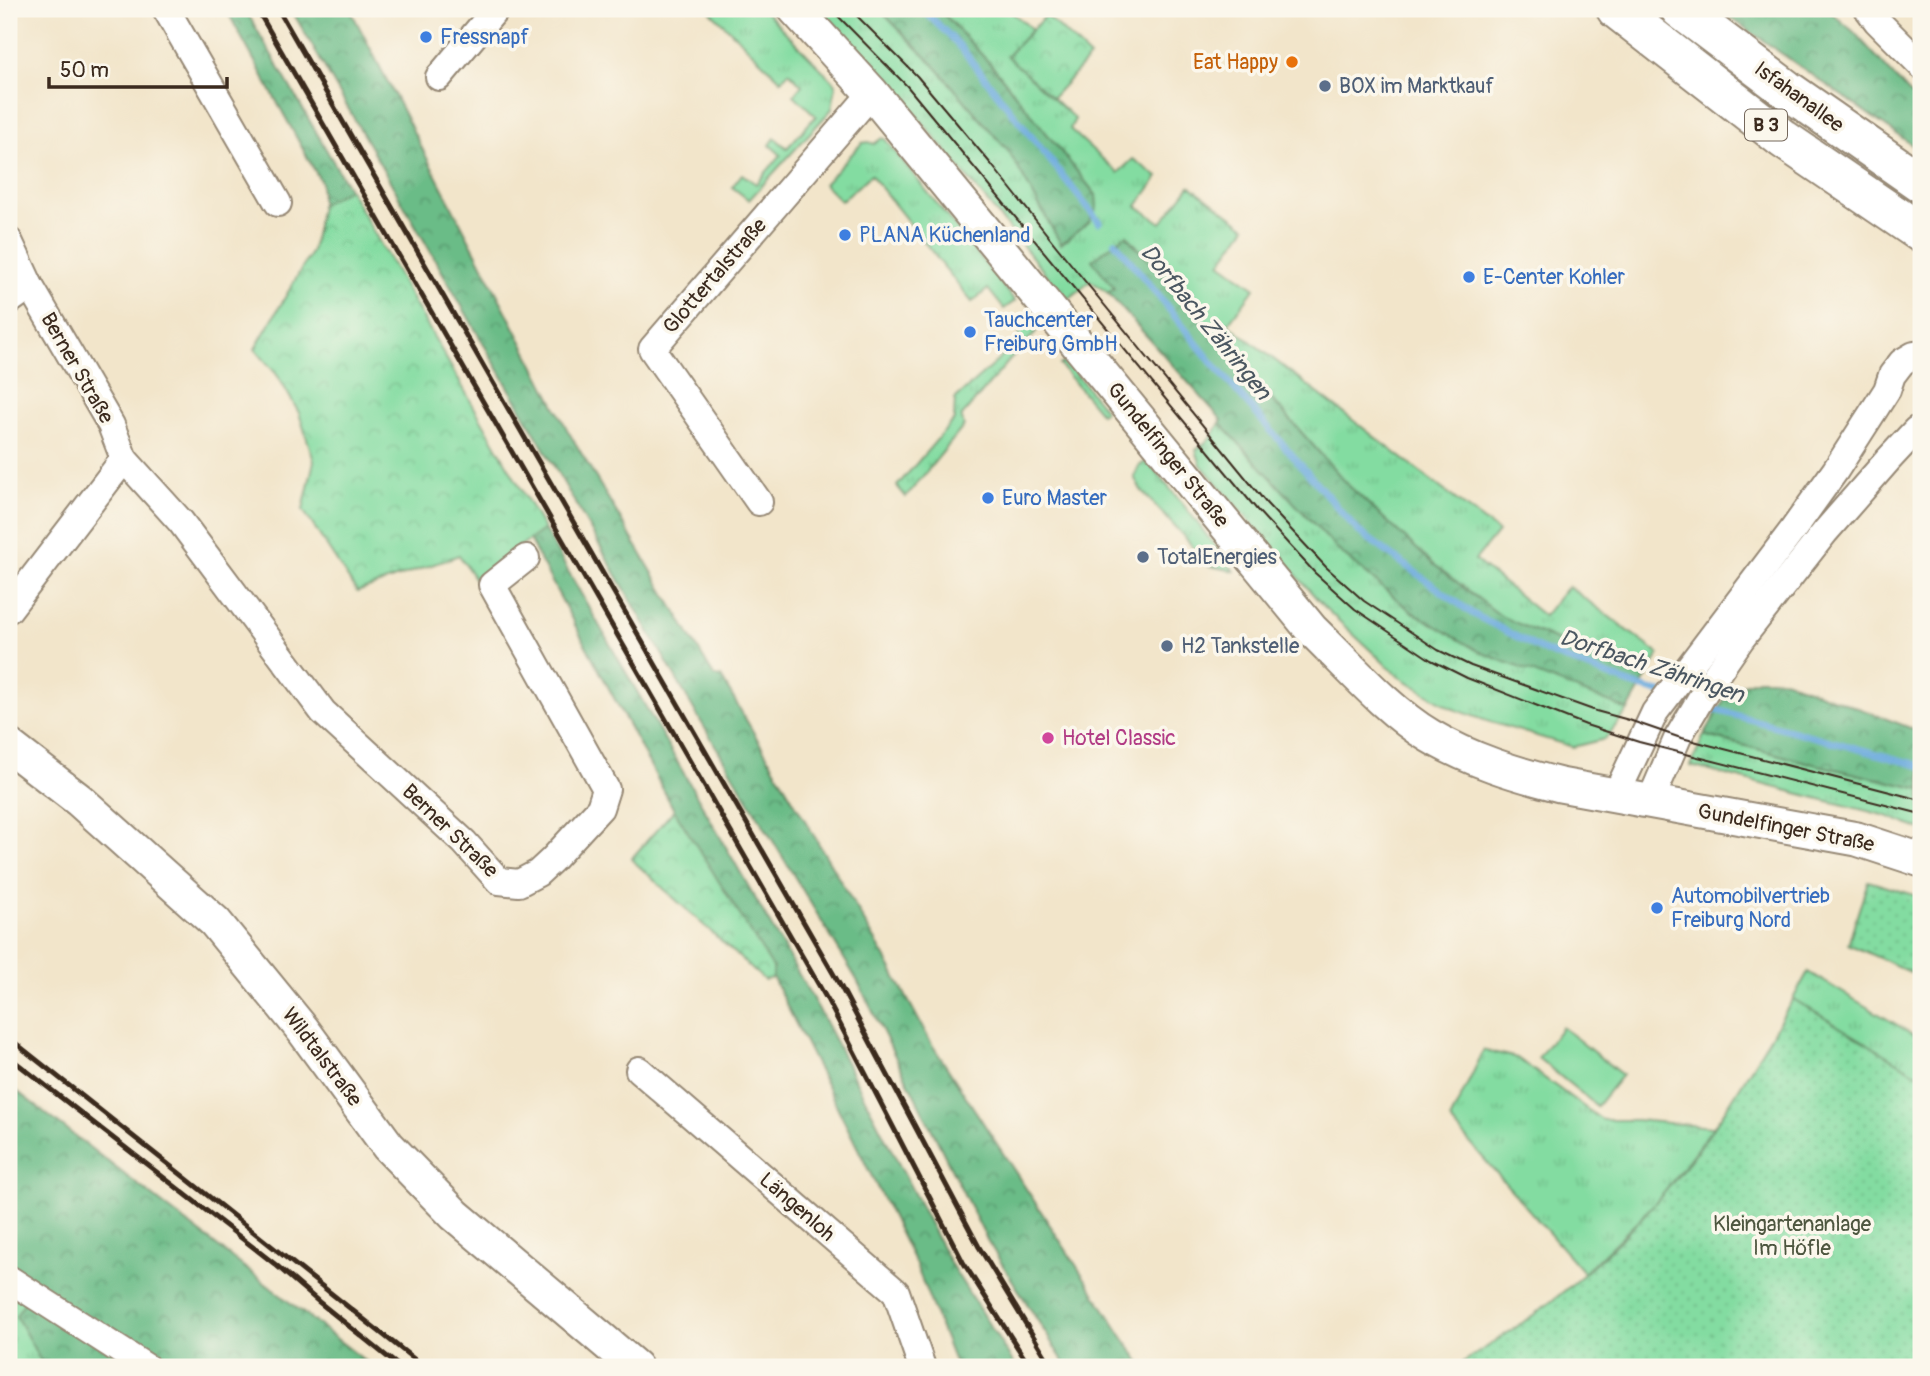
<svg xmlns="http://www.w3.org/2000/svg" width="1930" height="1376" viewBox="0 0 1930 1376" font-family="Pangolin,sans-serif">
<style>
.grass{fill:url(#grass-tufts);stroke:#5f8360;stroke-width:2}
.forest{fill:url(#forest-crowns);stroke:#527352;stroke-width:2}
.park{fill:url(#park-crowns);stroke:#5f8360;stroke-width:2}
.garden{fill:url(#garden-dots);stroke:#5f8360;stroke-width:2}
.pitch{fill:#83dca1;stroke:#5f8360;stroke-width:2}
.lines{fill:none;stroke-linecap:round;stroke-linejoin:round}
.stream{stroke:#6aaadd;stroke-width:7}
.minor-casing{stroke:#968874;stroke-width:30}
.tertiary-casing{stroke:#968874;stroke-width:37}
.trunk-casing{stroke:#968874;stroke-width:42}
.minor{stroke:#fff;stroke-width:26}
.tertiary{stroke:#fff;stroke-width:33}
.trunk{stroke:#fff;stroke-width:38}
.tram{stroke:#3b2a1e;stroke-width:2}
.rail{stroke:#3b2a1e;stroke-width:5}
.shop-dot{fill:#3f7fe0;stroke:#fbf7ec;stroke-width:2.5}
.food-dot{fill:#e8710a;stroke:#fbf7ec;stroke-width:2.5}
.service-dot{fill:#5c6f8a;stroke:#fbf7ec;stroke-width:2.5}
.hotel-dot{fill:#d1479c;stroke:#fbf7ec;stroke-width:2.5}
.labels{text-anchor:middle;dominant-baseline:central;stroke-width:7;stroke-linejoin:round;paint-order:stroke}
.shield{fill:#fbf7ec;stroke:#75685c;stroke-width:2}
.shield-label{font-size:19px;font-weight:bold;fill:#3b2a1e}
.shop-label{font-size:21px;fill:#366cbe;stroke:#fbf7ec;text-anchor:start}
.food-label{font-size:21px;fill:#c56008;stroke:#fbf7ec;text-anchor:end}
.service-label{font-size:21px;fill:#4e5e75;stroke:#fbf7ec;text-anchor:start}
.street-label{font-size:21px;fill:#3b2a1e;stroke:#fbf7ec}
.hotel-label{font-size:21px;fill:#b23c85;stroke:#fbf7ec;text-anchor:start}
.park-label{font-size:21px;fill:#4d563f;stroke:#fbf7ec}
.water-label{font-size:23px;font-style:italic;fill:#4b5761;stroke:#fbf7ec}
</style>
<defs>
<pattern id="grass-tufts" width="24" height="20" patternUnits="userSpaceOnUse" patternTransform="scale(1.75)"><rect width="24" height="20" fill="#83dca1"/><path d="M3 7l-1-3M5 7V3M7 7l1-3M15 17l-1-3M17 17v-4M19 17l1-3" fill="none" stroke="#72bd8a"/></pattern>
<pattern id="forest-crowns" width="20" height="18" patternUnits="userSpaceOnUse" patternTransform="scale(1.75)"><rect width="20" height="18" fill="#6abc87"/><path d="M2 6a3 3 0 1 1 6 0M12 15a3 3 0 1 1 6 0" fill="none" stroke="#58996e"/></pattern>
<pattern id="park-crowns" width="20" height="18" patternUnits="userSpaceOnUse" patternTransform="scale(1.75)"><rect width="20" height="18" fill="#83dca1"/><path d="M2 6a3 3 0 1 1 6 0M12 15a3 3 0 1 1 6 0" fill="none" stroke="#72bd8a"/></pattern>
<pattern id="garden-dots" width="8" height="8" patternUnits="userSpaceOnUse" patternTransform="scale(1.75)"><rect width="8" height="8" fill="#83dca1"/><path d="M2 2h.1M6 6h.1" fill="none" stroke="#72bd8a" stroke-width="1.8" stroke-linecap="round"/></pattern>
</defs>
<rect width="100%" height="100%" fill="#fbf7ec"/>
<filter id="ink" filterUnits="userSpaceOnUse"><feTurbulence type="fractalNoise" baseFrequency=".0143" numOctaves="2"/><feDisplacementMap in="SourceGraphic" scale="14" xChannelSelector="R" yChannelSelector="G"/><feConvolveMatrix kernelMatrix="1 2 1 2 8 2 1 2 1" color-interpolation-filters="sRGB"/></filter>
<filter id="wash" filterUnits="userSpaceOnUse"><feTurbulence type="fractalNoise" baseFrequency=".00686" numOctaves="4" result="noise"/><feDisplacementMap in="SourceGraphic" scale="28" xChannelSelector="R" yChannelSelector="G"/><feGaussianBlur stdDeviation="1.57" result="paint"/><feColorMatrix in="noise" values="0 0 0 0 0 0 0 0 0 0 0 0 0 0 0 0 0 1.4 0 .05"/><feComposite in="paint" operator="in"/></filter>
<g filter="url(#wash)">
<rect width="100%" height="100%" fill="#f2e5ca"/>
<g class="grass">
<polygon points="708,9 763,9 836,84 832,109 749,200 732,187 742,174 756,184 781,155 770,145 775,138 787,148 816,116 794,95 802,85 789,72 781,80"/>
<polygon points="820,9 879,9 934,65 1009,152 1061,244 1096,195 995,69 939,9 1008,9 1032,29 1007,56 1075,119 1070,129 1118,173 1133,159 1158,177 1137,206 1161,223 1190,186 1246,227 1220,263 1255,288 1228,324 1498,532 1475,560 1544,616 1568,586 1659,654 1646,678 1502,617 1432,563 1349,486 1127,235 1114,288 1108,293 1091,281 1067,300 897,91"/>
<polygon points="882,138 885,139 1015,301 1004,309 988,289 972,302 871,175 841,201 824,184 862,143 869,142 874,144"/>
<polygon points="1028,317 1032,318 1038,327 1035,334 1020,348 961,417 964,426 906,497 897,486 954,420 955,399 1014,346"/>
<polygon points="1066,361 1105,410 1101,414 1060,365"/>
<polygon points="1220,423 1339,551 1411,611 1577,689 1628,710 1605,739 1573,747 1487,721 1451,708 1397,675 1324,607 1201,465 1196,450 1212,437"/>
<polygon points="1147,461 1186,508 1234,571 1206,565 1188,541 1141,490 1134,477 1139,466"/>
<polygon points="1704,735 1818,765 1921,789 1921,830 1887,816 1691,766"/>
<polygon points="1808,972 1921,1039 1921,1076 1793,999"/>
<polygon points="1484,1050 1517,1058 1602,1120 1636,1120 1713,1127 1663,1194 1642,1217 1584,1273 1450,1120"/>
<polygon points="9,1264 37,1282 17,1316 44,1367 9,1367"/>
</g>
<g class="forest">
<polygon points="226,9 245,9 349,189 321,205 321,182"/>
<polygon points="291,9 350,9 568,431 714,676 721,677 885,957 931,1043 1123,1337 1144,1367 1067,1367 987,1240 857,980 700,720"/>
<polygon points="879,9 939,9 995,69 1096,195 1097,207 1089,222 1061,244 1009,152 934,65"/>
<polygon points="1718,9 1827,9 1854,32 1909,93 1921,101 1921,151"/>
<polygon points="1126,235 1349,486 1432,563 1502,617 1646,678 1628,710 1480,652 1411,611 1339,551 1220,423 1222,420 1108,293 1114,288 1092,260"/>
<polygon points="544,529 818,1008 950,1263 1016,1367 956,1367 916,1265 773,978 773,968 674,810 529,539"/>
<polygon points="1758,679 1782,679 1921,732 1921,789 1818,765 1704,735 1727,695 1737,686"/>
<polygon points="9,1085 373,1367 44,1367 16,1316 37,1282 9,1264"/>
</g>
<g class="park">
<polygon points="1046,15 1090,57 1052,98 1007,56"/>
<polygon points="349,189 544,529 475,579 459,555 357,592 303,510 314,461 299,413 278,376 255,349 312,251 321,205"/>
<polygon points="674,810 773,968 773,978 764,980 631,859"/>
</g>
<g class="garden">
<polygon points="1868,881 1921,897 1921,977 1848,944"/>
<path d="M1793 999 1921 1076V1367H1456C1494 1342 1534 1317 1569 1287 1601 1260 1636 1225 1663 1194 1714 1135 1753 1065 1793 999Z"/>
</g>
<polygon class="pitch" points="1562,1027 1622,1075 1597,1106 1538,1058"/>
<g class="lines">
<g class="stream">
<polyline points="922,9 958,44 1099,222"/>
<polyline points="1115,242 1214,365 1358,531 1473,614 1542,650 1630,684 1661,693"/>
<polyline points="1702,706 1921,766"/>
</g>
</g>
</g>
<g filter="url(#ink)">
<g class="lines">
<defs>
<g id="minor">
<polyline points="166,9 278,203"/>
<polyline points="1868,9 1877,21 1921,65"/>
<polyline points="439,77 496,9"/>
<polyline points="9,241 30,286 111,425 124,459"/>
<polyline points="9,301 30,286"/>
<polyline points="759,502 652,349 872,93"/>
<polyline points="9,609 124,459 181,522 323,712 464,842 499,881 519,883 538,873 552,860 600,808 606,789 492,585 526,558"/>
<polyline points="1616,795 1655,712 1792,531 1835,471 1887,390 1892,375 1902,362 1914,355 1921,354"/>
<polyline points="1650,802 1678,737 1707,688 1741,639 1825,532 1888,460 1916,430"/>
<polyline points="639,1070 896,1292 922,1367"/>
<polyline points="9,1279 146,1367"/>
</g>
<g id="tertiary">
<path d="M795 9 872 93 1311 629C1346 663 1389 712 1430 736 1470 760 1516 774 1560 785L1857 839 1921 860"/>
<polyline points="9,746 79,800 215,922 303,1030 388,1146 455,1215 635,1367"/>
</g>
<g id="trunk">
<polyline points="1616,9 1783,139 1921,233"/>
<polyline points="1680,9 1786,89 1921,183"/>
</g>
</defs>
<use href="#minor" class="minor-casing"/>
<use href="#tertiary" class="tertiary-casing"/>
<use href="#trunk" class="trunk-casing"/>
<use href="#minor" class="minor"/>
<use href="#tertiary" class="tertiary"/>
<use href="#trunk" class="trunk"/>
<g class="tram">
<polyline points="831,9 907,86 1258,511 1315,573 1355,609 1431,660 1467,678 1586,725 1639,742 1921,814"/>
<polyline points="850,9 917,76 991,164 1057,247 1267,504 1326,567 1364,601 1438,650 1471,666 1596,711 1629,720 1678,737 1921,800"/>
</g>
<g class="rail">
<polyline points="257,9 828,1001 963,1262 1030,1367"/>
<polyline points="278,9 841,987 979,1247 1052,1367"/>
<polyline points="9,1038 424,1367"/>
<polyline points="9,1057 276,1265 319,1302 400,1367"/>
</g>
</g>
</g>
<g class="shop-dot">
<circle cx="426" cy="37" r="7"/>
<circle cx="845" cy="235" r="7"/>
<circle cx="1469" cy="277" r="7"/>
<circle cx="970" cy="332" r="7"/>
<circle cx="988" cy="498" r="7"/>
<circle cx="1657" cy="908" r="7"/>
</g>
<circle class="food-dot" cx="1292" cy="62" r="7"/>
<g class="service-dot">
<circle cx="1325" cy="86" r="7"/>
<circle cx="1143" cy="557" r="7"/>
<circle cx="1167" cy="646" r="7"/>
</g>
<circle class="hotel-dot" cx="1048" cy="738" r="7"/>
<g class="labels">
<rect class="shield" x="1745" y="109.5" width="42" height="31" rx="5"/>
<g class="shield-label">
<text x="1766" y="125">B 3</text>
</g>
<g class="shop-label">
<text x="440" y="37">Fressnapf</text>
<text x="859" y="235">PLANA Küchenland</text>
<text x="1483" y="277">E-Center Kohler</text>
<text x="984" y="320">Tauchcenter<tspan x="984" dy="24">Freiburg GmbH</tspan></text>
<text x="1002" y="498">Euro Master</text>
<text x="1671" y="896">Automobilvertrieb<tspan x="1671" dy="24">Freiburg Nord</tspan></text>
</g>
<g class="food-label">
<text x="1278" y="62">Eat Happy</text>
</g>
<g class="service-label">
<text x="1339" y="86">BOX im Marktkauf</text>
<text x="1157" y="557">TotalEnergies</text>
<text x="1181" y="646">H2 Tankstelle</text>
</g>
<g class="street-label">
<text transform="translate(1799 97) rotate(36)">Isfahanallee</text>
<text transform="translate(715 276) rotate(-49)">Glottertalstraße</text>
<text transform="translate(77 368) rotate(60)">Berner Straße</text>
<text transform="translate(1168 455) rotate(51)">Gundelfinger Straße</text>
<text transform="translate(1786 828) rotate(11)">Gundelfinger Straße</text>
<text transform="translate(450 831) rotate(44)">Berner Straße</text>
<text transform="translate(322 1057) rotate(53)">Wildtalstraße</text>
<text transform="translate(797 1207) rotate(41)">Längenloh</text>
</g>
<g class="hotel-label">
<text x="1062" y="738">Hotel Classic</text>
</g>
<g class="park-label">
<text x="1792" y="1224">Kleingartenanlage<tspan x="1792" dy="24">Im Höfle</tspan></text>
</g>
<g class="water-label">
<text transform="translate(1206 322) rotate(51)">Dorfbach Zähringen</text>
<text transform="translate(1652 666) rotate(18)">Dorfbach Zähringen</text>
</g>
</g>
<rect width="1930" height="1376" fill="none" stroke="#fbf7ec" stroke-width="35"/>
<path d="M49 77v10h178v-10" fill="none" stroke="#3b2a1e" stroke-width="3.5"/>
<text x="60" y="77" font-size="21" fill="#3b2a1e" stroke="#fbf7ec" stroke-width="5" paint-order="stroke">50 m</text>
</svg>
